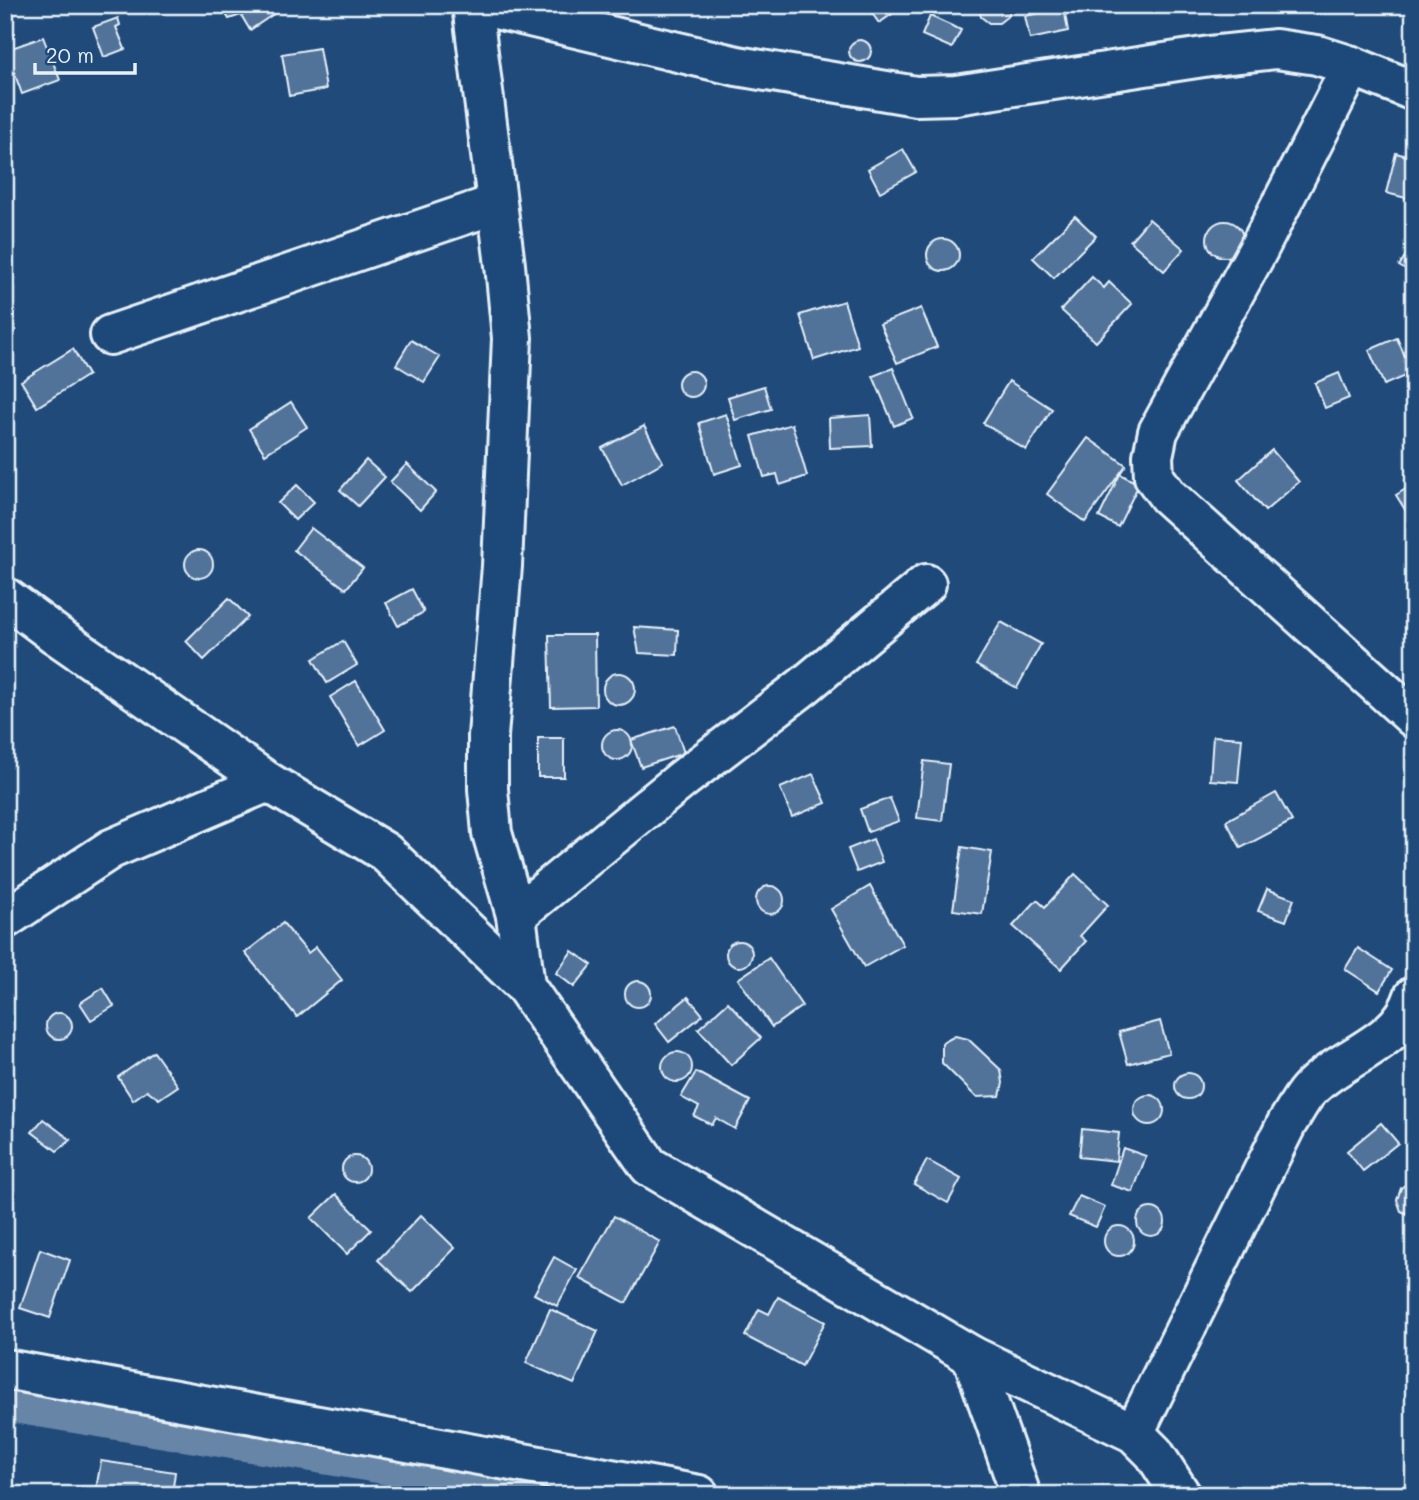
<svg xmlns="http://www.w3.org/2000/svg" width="1419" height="1500" viewBox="0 0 1419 1500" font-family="Mali,sans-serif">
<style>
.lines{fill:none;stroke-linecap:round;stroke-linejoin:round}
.canal{stroke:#6685a7;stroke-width:35}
.building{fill:#517399;stroke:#e8f1f8;stroke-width:2}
.minor-casing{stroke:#e8f1f8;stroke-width:44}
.minor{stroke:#1f4a7a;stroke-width:38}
</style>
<rect width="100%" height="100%" fill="#1f4a7a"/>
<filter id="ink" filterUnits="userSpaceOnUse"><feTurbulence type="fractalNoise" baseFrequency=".0143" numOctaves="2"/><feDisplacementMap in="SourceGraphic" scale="14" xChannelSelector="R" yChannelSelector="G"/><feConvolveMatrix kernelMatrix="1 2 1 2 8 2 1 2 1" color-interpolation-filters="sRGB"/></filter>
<g filter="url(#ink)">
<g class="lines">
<polyline class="canal" points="5,1404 393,1468 584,1495"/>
</g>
<g class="building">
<polygon points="220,5 279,5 281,9 250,30 241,15 229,19"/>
<polygon points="866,5 905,5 879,23"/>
<polygon points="978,5 1010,5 1010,11 1008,16 999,23 989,23 981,17"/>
<polygon points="1064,8 1068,31 1030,39 1025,16"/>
<polygon points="930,16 961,30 952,48 922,35"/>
<polygon points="118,18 120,25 116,27 125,49 104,57 93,27"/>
<polygon points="43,37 60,80 22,94 6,50"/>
<circle cx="860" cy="51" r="11"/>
<polygon points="319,48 326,89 289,96 282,54"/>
<polygon points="903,149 916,172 880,192 868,169"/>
<polygon points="1396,153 1414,158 1414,200 1386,193"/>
<polygon points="1075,216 1096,236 1054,278 1033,258"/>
<polygon points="1149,219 1184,249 1164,271 1130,241"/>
<circle cx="1225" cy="239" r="18"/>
<circle cx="943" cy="255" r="16"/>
<polygon points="1414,242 1414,275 1399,266"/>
<polygon points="1092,277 1104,288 1109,282 1132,304 1096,342 1061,310"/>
<polygon points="844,301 858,346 814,360 800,315"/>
<polygon points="921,308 937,347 897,363 880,324"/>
<polygon points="5,311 16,330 5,336"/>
<polygon points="1397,338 1412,373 1384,385 1369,350"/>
<polygon points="411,340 440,357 424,382 396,365"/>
<polygon points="73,349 88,375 37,407 21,381"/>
<polygon points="893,368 913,418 894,426 873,376"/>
<circle cx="691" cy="384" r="13"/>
<polygon points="1339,373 1349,398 1325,408 1315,383"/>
<polygon points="1009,381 1052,409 1026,450 983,423"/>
<polygon points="764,386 771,409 735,420 728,397"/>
<polygon points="291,402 307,427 265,454 249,429"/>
<polygon points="726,414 742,465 714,474 699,423"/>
<polygon points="870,415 872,446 830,448 829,418"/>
<polygon points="792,424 807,476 780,485 777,474 764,477 752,436"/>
<polygon points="644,426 663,462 622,485 602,448"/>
<polygon points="1088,438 1126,465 1085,522 1047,494"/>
<polygon points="1272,450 1299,482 1265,511 1238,480"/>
<polygon points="366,460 385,477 358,506 340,490"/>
<polygon points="407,464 436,492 420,510 390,482"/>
<polygon points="1120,474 1139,484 1118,527 1099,517"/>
<polygon points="1414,484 1414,524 1396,495"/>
<polygon points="297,485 314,502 295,520 278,503"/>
<polygon points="311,528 363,568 346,589 294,550"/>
<circle cx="199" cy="564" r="14"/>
<polygon points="412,589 424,612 398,626 386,603"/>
<polygon points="229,598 248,617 204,660 186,641"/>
<polygon points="1001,622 1041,644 1017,688 976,665"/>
<polygon points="634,627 678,630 677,655 639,653"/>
<polygon points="549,635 595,635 596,706 551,707"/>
<polygon points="343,641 357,665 327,683 313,659"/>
<circle cx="619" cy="689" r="16"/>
<polygon points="356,681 385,730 359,746 330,697"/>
<polygon points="675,726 684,753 641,767 631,740"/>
<circle cx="617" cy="745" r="15"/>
<polygon points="1213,736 1242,738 1238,782 1210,780"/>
<rect x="538" y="738" width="26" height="39"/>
<polygon points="924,761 949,764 942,821 917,818"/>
<polygon points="813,774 826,803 792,817 780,788"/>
<polygon points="1276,793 1292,821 1241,848 1226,821"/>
<polygon points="890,798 899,821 868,832 860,809"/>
<polygon points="873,839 882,862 857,872 848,849"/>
<polygon points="962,847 992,852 982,914 953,910"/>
<polygon points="1075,874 1108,905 1080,936 1086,941 1061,969 1013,926 1037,900 1045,907"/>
<circle cx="770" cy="900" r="14"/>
<polygon points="870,886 903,945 864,967 831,909"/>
<polygon points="1267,889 1294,899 1286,921 1258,911"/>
<polygon points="283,923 308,953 316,947 342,980 297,1017 245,953"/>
<circle cx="739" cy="954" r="13"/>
<polygon points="1358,948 1392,970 1379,991 1345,969"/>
<polygon points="572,951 592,965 574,987 556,973"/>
<polygon points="769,958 802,1006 772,1027 738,979"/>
<circle cx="638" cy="994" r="13"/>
<polygon points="103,988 114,1006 91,1020 80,1003"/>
<polygon points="688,997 703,1015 669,1042 655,1024"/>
<polygon points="728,1002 761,1038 731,1065 698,1029"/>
<circle cx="59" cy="1026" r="13"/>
<polygon points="1160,1021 1169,1053 1128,1064 1119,1032"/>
<polygon points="955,1036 968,1039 1001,1070 1003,1083 1000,1096 976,1097 942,1063 942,1043"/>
<polygon points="154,1052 178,1086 159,1099 147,1090 133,1100 118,1077"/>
<circle cx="677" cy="1067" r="15"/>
<polygon points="696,1072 750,1101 735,1129 716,1118 712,1125 694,1116 699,1107 681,1097"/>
<circle cx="1188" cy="1086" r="13"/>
<circle cx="1149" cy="1110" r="15"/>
<polygon points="43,1119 71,1140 57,1151 32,1132"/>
<polygon points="1381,1123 1398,1143 1363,1171 1347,1151"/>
<polygon points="1082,1129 1119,1133 1116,1161 1079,1157"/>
<polygon points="1123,1148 1146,1156 1133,1192 1111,1185"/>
<circle cx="355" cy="1169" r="13"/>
<polygon points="927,1160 961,1179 948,1203 914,1184"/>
<polygon points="1410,1181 1414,1181 1414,1217 1401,1211 1397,1200 1401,1188"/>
<polygon points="336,1194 371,1230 347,1254 311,1218"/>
<polygon points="1079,1196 1105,1207 1096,1227 1069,1216"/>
<circle cx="1151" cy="1222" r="14"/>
<polygon points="421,1215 455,1248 412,1292 378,1260"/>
<polygon points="614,1216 660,1242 626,1303 579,1278"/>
<circle cx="1119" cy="1241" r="15"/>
<polygon points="40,1249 70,1260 50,1318 20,1308"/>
<polygon points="554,1257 577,1270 557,1306 534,1294"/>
<polygon points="778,1297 825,1322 802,1366 745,1336 759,1309 769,1314"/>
<polygon points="550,1309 598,1331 574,1384 526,1363"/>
<polygon points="101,1461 175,1472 172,1495 95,1495"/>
</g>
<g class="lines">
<defs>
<g id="minor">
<polyline points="472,5 505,265 512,338 502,566 488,736 488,789 492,833 516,915 525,986 649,1166 972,1356 1134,1433 1154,1453 1181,1495"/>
<polyline points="479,5 737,66 916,96 956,95 1210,56 1276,49 1317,55 1352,66 1414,91"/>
<polyline points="1352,66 1258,250 1158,432 1153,456 1154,477 1168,496 1414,718"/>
<polyline points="110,335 496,204"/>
<polyline points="5,597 56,635 268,782"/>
<polyline points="516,915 684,778 804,686 926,584"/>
<polyline points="5,919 111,849 268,782 385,852 525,986"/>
<polyline points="972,1356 1021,1495"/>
<polyline points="5,1369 699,1495"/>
<path d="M1134 1433 1287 1123C1294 1113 1300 1100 1308 1091 1340 1056 1399 1045 1414 996"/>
</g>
</defs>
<use href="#minor" class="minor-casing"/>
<use href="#minor" class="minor"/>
</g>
</g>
<rect width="1419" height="1500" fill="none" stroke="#1f4a7a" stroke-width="28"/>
<rect x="14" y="14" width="1391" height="1472" fill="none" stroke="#e8f1f8" stroke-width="2.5" filter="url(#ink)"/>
<path d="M35 63v10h100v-10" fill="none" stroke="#e8f1f8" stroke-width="3.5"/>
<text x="46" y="63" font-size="21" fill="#e8f1f8" stroke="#1f4a7a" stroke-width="5" paint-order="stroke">20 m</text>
</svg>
